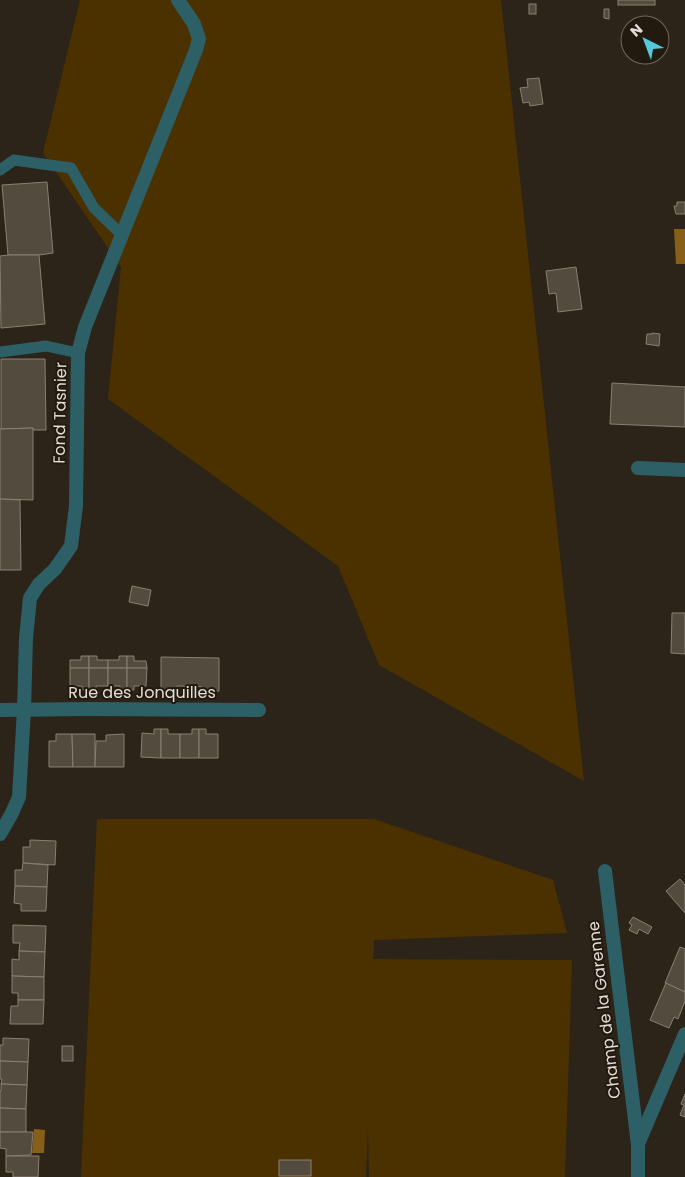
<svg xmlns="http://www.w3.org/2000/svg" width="685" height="1177" viewBox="0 0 685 1177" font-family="Poppins,sans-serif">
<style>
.green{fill:#4c3100}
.water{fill:#885f18}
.building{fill:#544b3f;stroke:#898072}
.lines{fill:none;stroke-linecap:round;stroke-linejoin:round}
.service{stroke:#2d5f67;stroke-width:11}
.minor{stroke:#2d5f67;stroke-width:14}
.labels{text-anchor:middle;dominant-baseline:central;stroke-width:4;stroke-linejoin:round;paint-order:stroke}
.street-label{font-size:16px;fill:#e3ddd6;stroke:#221a0f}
</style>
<rect width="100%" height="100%" fill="#2c2418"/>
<g class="green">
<polygon points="80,0 501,0 584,781 379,665 338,566 108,399 121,267 43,153"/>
<polygon points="97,819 374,819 553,880 567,933 374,940 373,959 572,960 565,1177 369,1177 368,1129 366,1177 81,1177"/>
</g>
<g class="water">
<polygon points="674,229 685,229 685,264 676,264"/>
<polygon points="34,1129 45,1130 44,1153 32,1153"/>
</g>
<g class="building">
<rect x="618" y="0" width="37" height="5"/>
<rect x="529" y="4" width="7" height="10"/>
<polygon points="604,9 609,9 609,19 604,18"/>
<polygon points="539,78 543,104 530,106 529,102 523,103 520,88 528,87 527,79"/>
<polygon points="47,182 53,253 39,255 8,255 2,185"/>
<polygon points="677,202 685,202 685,214 676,214 674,206 677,206"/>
<polygon points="8,255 39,255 45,324 1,328 0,256"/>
<polygon points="576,267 582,309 558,312 556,293 549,294 546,271"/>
<polygon points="652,333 660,334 659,346 646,344 647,334 652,334"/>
<polygon points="1,359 45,359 46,430 33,430 33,428 1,429"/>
<polygon points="612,383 685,387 685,427 610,424"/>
<polygon points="33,428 33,500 0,499 0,429"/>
<polygon points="0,499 20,500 21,570 0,570"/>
<polygon points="132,586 151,590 148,606 129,602"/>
<polygon points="672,613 685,613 685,654 671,653"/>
<polygon points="81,656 89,656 89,668 70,668 70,660 81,660"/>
<polygon points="89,656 97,656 97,660 108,660 108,668 89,668"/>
<polygon points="119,656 127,656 127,668 108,668 108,660 119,660"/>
<polygon points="127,656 134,656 134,661 146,661 147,668 127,668"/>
<polygon points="161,657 219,658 219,691 202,691 202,687 195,686 195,690 185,690 184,686 177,686 177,691 161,690"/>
<polygon points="70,668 89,668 89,690 82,690 82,686 70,686"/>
<polygon points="89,668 108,668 108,686 96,686 96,690 89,690"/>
<polygon points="108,668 127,668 127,690 120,690 120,686 108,686"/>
<polygon points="127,668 147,668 146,686 134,686 134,690 127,690"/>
<polygon points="154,729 161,729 161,758 141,757 142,733 154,734"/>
<polygon points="161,729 168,729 168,734 180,734 180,758 161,758"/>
<polygon points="192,729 199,729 199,758 180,758 180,734 192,734"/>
<polygon points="199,729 206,729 206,734 218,734 218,758 199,758"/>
<polygon points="56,734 72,734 73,767 49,767 49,741 56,741"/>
<polygon points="72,734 95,734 95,767 73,767"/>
<polygon points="124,734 124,767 95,767 96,741 106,741 106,735"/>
<polygon points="30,840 56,841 55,865 23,863 23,847 30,847"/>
<polygon points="23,863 48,865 47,887 15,886 15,870 22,870"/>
<polygon points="680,879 685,885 685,913 666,891"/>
<polygon points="15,886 47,887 46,911 21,911 21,904 14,903"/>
<polygon points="633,917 652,927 648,934 639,929 637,934 629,930 632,925 629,923"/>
<polygon points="13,925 46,926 45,952 19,951 20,943 13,943"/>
<polygon points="680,947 685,949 685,992 665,983"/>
<polygon points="19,951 45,952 44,977 12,976 12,959 19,960"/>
<polygon points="12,976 44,977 44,1000 18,1000 18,993 12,993"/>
<polygon points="666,983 685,992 685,1001 678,1019 674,1017 669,1028 650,1020"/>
<polygon points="18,1000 44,1000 43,1024 10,1024 11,1006 18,1006"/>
<polygon points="3,1038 29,1039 28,1062 0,1061 0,1045 3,1045"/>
<rect x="62" y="1046" width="11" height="15"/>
<polygon points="0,1061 28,1062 27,1085 1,1084 2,1079 0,1079"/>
<polygon points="1,1084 27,1085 26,1109 0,1108 0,1091 1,1091"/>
<polygon points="685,1094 685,1117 680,1115 684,1105 681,1104"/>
<polygon points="0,1108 26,1109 26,1132 0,1132"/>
<polygon points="0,1132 33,1132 31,1155 6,1156 6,1149 0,1148"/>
<polygon points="6,1156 39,1156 38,1177 13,1177 13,1172 6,1172"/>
<rect x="279" y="1160" width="32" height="16"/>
</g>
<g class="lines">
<g class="service">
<polyline points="0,170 14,160 71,168 94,208 121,234"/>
<polyline points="0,352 46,346 78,353"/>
</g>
<g class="minor">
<polyline points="638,468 685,470"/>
<polyline points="0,710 86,709 259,710"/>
<polyline points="0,834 12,813 19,797 24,710 26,638 30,598 39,584 55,569 71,546 76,506 78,353 85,327 196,50 199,39 194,24 178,0"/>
<polyline points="605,871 638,1145 638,1177"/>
<polyline points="638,1144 685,1034"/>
</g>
</g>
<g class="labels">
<g class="street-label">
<text transform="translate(60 413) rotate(-89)">Fond Tasnier</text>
<text x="142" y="692">Rue des Jonquilles</text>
<text transform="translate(604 1010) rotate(-97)">Champ de la Garenne</text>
</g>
</g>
<g transform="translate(645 40) rotate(318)"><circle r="24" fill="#221a0f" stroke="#6f685f"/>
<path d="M0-4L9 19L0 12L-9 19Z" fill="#53cadc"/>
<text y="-8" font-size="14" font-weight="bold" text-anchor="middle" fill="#e3ddd6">N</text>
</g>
</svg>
